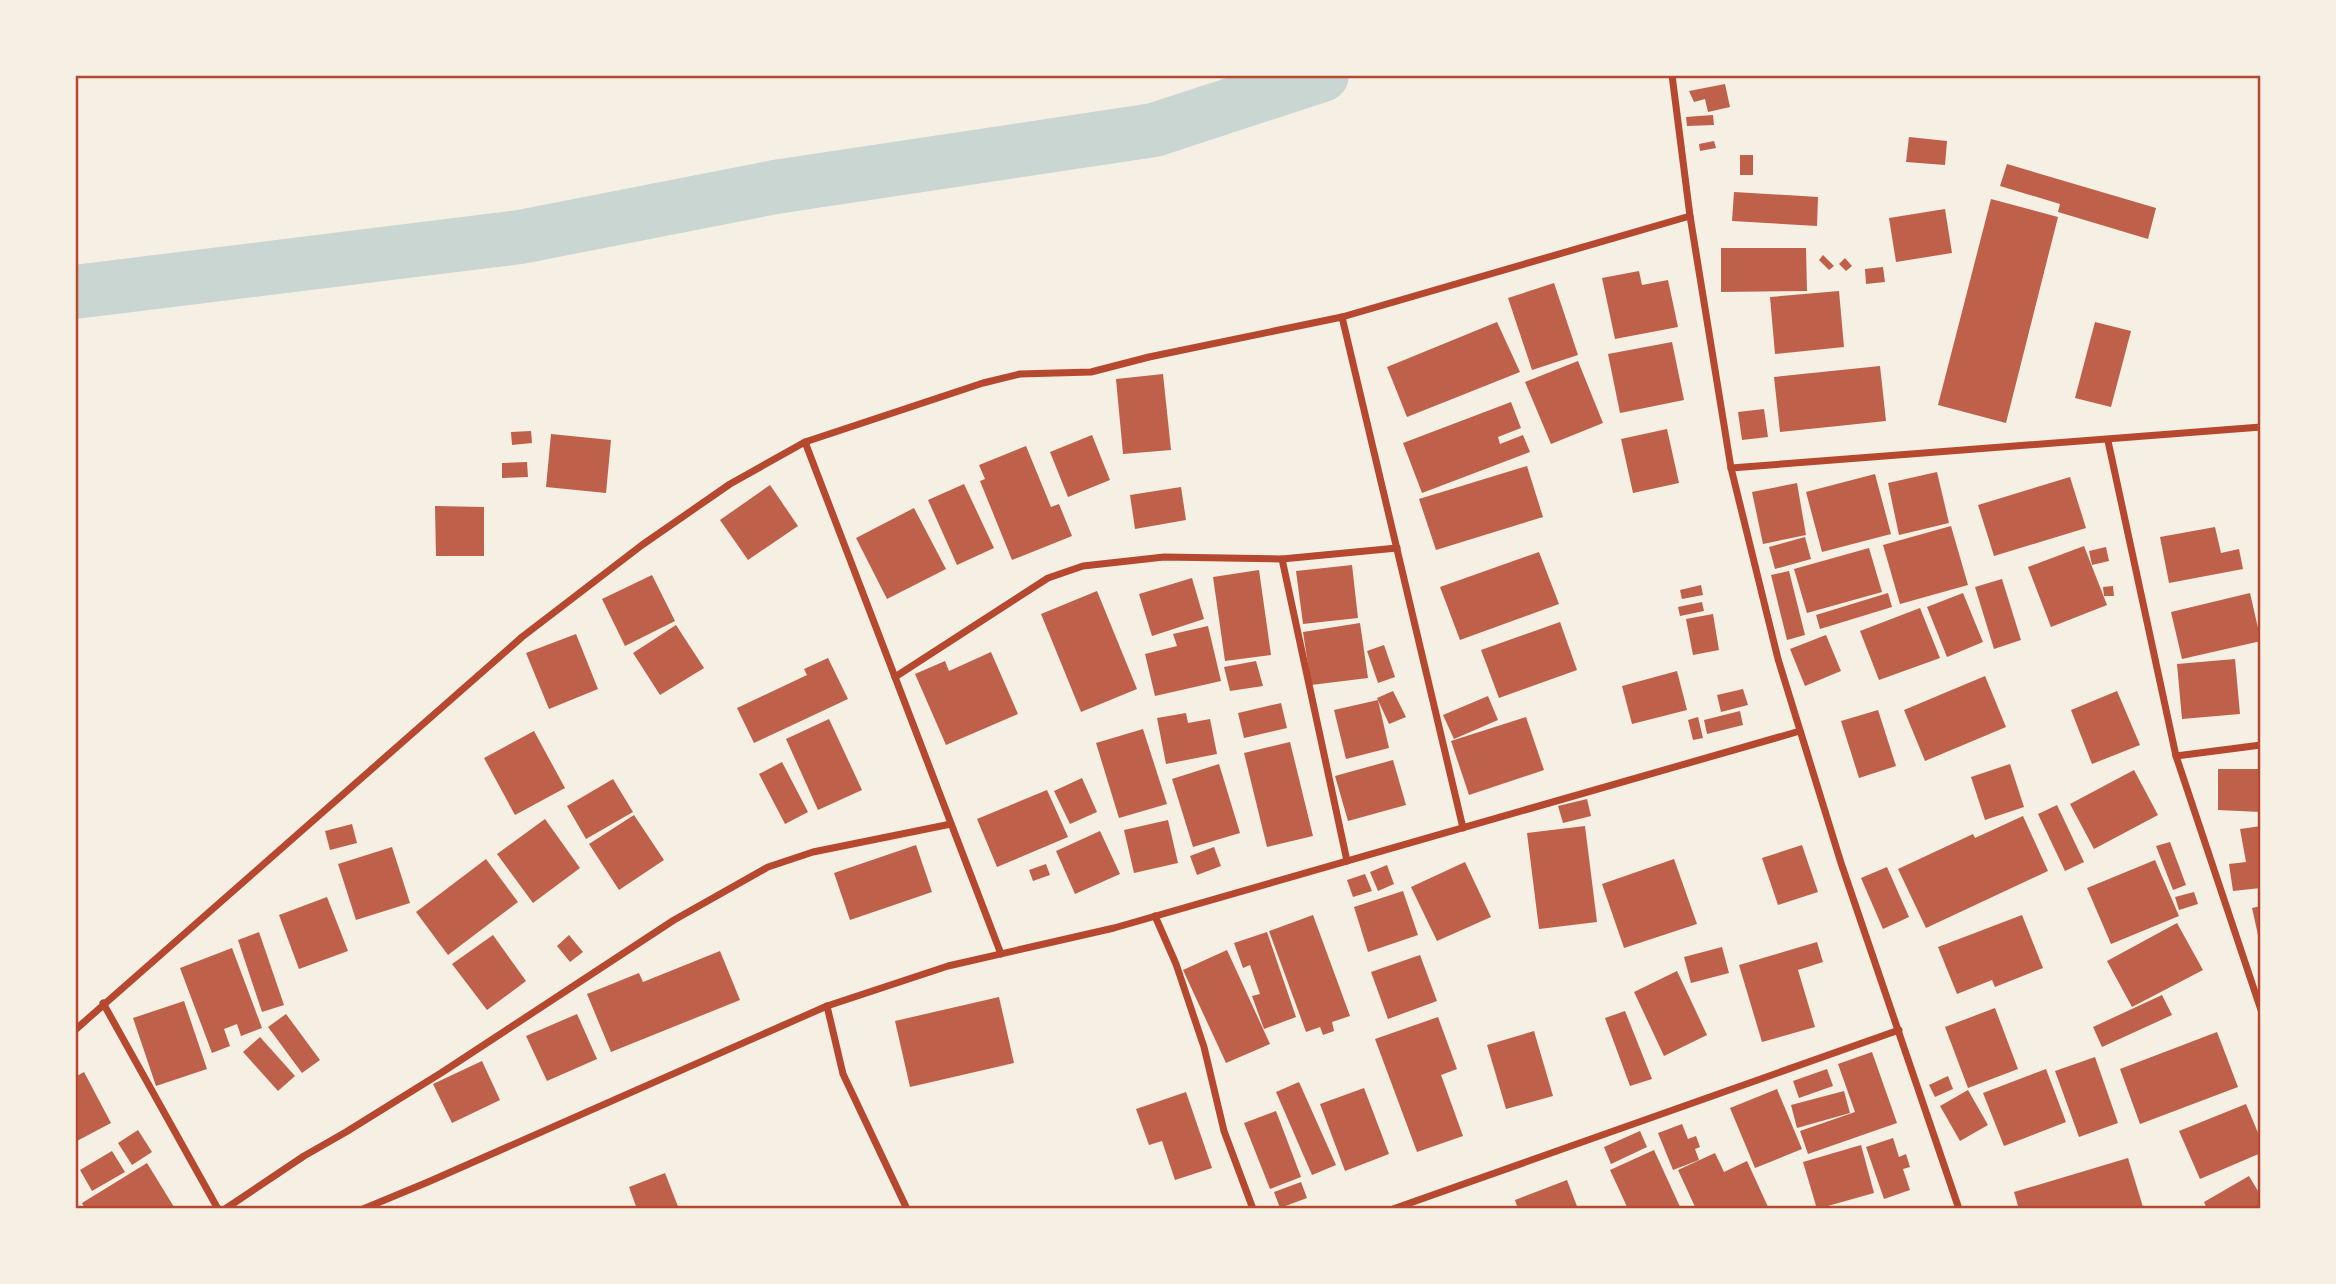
<svg xmlns="http://www.w3.org/2000/svg" width="2336" height="1284" viewBox="0 0 2336 1284" font-family="Commissioner,sans-serif">
<style>
.lines{fill:none;stroke-linecap:round;stroke-linejoin:round}
.river{stroke:#c9d6d2;stroke-width:54}
.building{fill:#bf614a}
.minor{stroke:#b5482f;stroke-width:7}
.neatline{fill:none;stroke:#b5482f;stroke-width:2.5}
</style>
<rect width="100%" height="100%" fill="#f6efe4"/>
<g class="lines">
<polyline class="river" points="75,292 520,237 775,187 1154,130 1322,75"/>
</g>
<g class="building">
<polygon points="1725,84 1730,107 1708,112 1705,99 1694,102 1689,91"/>
<polygon points="1713,115 1714,125 1687,126 1686,117"/>
<polygon points="1909,137 1947,141 1945,165 1906,162"/>
<polygon points="1714,141 1716,148 1700,151 1699,144"/>
<rect x="1740" y="155" width="13" height="20"/>
<polygon points="2007,164 2156,208 2148,239 2058,212 2060,204 2000,186"/>
<polygon points="1734,192 1818,197 1817,226 1732,221"/>
<polygon points="1991,199 2058,217 2006,423 1938,405"/>
<polygon points="1945,209 1952,253 1896,262 1889,218"/>
<polygon points="1721,248 1806,248 1807,291 1721,292"/>
<polygon points="1823,255 1834,266 1829,270 1819,260"/>
<polygon points="1845,258 1852,266 1846,271 1839,264"/>
<polygon points="1883,267 1885,282 1866,284 1865,269"/>
<polygon points="1639,271 1642,285 1668,280 1678,327 1615,339 1602,278"/>
<polygon points="1554,283 1578,355 1532,370 1508,298"/>
<polygon points="1839,291 1844,347 1775,354 1770,297"/>
<polygon points="1497,322 1520,372 1407,417 1387,367"/>
<polygon points="2095,322 2131,331 2111,407 2075,398"/>
<polygon points="1672,342 1684,400 1620,413 1608,354"/>
<polygon points="1578,361 1603,423 1551,444 1525,382"/>
<polygon points="1880,366 1886,421 1780,432 1774,377"/>
<polygon points="1163,374 1171,450 1123,454 1116,379"/>
<polygon points="1511,402 1521,428 1498,437 1500,444 1523,435 1530,452 1422,493 1403,443"/>
<polygon points="1764,409 1768,437 1742,440 1738,412"/>
<polygon points="1667,429 1679,483 1633,493 1621,439"/>
<polygon points="531,431 532,443 512,445 511,432"/>
<polygon points="551,434 611,440 606,493 546,487"/>
<polygon points="1092,435 1110,480 1068,497 1050,452"/>
<polygon points="1026,446 1051,507 1059,504 1072,536 1012,560 980,481 985,479 979,465"/>
<polygon points="527,462 528,477 502,478 502,463"/>
<polygon points="1527,466 1543,517 1436,550 1419,499"/>
<polygon points="1937,472 1949,523 1899,535 1888,483"/>
<polygon points="1875,474 1891,534 1822,552 1806,492"/>
<polygon points="2070,477 2086,528 1994,556 1978,505"/>
<polygon points="1797,483 1806,535 1763,544 1752,492"/>
<polygon points="964,484 994,548 957,565 928,500"/>
<polygon points="770,485 798,526 748,560 720,520"/>
<polygon points="1181,487 1186,520 1135,529 1130,495"/>
<polygon points="435,506 484,507 484,556 436,556"/>
<polygon points="914,508 946,569 887,599 856,538"/>
<polygon points="1951,526 1968,585 1900,604 1883,545"/>
<polygon points="2215,527 2221,553 2239,549 2243,569 2169,583 2160,537"/>
<polygon points="1805,537 1811,559 1775,569 1769,547"/>
<polygon points="2084,546 2107,605 2051,627 2028,567"/>
<polygon points="2106,547 2109,561 2092,565 2089,551"/>
<polygon points="1869,548 1882,592 1807,613 1794,569"/>
<polygon points="1539,552 1559,604 1460,640 1440,587"/>
<polygon points="1352,565 1358,618 1303,624 1296,571"/>
<polygon points="1259,570 1271,655 1225,661 1213,577"/>
<polygon points="1789,571 1805,635 1787,640 1771,575"/>
<polygon points="652,575 675,621 625,646 602,599"/>
<polygon points="1192,578 1204,619 1152,636 1139,594"/>
<polygon points="2002,579 2021,640 1994,649 1975,587"/>
<polygon points="1701,585 1703,595 1682,599 1680,590"/>
<polygon points="2113,586 2114,596 2104,596 2103,587"/>
<polygon points="1097,591 1137,689 1081,712 1041,614"/>
<polygon points="1888,593 1892,607 1820,629 1816,615"/>
<polygon points="1963,593 1983,642 1947,657 1927,607"/>
<polygon points="2250,593 2261,641 2182,659 2171,612"/>
<polygon points="1702,602 1704,611 1680,616 1678,607"/>
<polygon points="1920,608 1940,658 1879,680 1860,631"/>
<polygon points="1713,614 1719,650 1693,655 1686,619"/>
<polygon points="1560,622 1577,670 1499,698 1481,650"/>
<polygon points="1360,623 1368,678 1311,685 1303,632"/>
<polygon points="676,625 704,668 660,695 633,653"/>
<polygon points="1208,626 1221,681 1155,696 1145,654 1177,646 1173,634"/>
<polygon points="576,634 598,689 549,709 526,653"/>
<polygon points="1826,635 1841,671 1805,686 1790,649"/>
<polygon points="1384,645 1395,677 1378,683 1367,651"/>
<polygon points="991,652 1018,714 946,745 915,674 945,661 949,671"/>
<polygon points="828,658 848,699 754,743 737,708 807,675 804,669"/>
<polygon points="2235,659 2240,714 2182,719 2177,664"/>
<polygon points="1256,661 1263,686 1230,691 1224,667"/>
<polygon points="1677,671 1687,710 1632,724 1622,686"/>
<polygon points="1985,676 2006,727 1925,761 1904,710"/>
<polygon points="1743,689 1748,705 1721,712 1717,695"/>
<polygon points="1393,691 1406,717 1389,724 1377,698"/>
<polygon points="2117,691 2140,745 2092,764 2071,710"/>
<polygon points="1488,696 1498,720 1454,739 1443,715"/>
<polygon points="1378,700 1389,748 1346,759 1334,710"/>
<polygon points="1281,703 1287,728 1244,738 1238,713"/>
<polygon points="1878,710 1896,766 1859,778 1841,721"/>
<polygon points="1740,711 1743,725 1707,734 1704,720"/>
<polygon points="1186,713 1188,723 1210,719 1217,754 1166,764 1157,718"/>
<polygon points="1526,717 1544,770 1469,795 1451,741"/>
<polygon points="1698,717 1703,738 1693,740 1688,720"/>
<polygon points="829,719 862,790 818,810 786,739"/>
<polygon points="1143,729 1167,804 1119,818 1096,743"/>
<polygon points="534,731 565,788 515,815 484,758"/>
<polygon points="1290,742 1313,836 1267,847 1244,753"/>
<polygon points="1393,760 1406,805 1348,821 1335,776"/>
<polygon points="782,762 808,812 785,824 759,774"/>
<polygon points="1219,764 1240,833 1193,847 1172,779"/>
<polygon points="2010,764 2024,807 1985,820 1971,777"/>
<polygon points="2218,769 2261,769 2261,812 2218,810"/>
<polygon points="2134,770 2158,815 2094,849 2070,804"/>
<polygon points="1082,778 1097,812 1070,824 1054,791"/>
<polygon points="613,779 633,812 586,839 567,806"/>
<polygon points="1047,790 1068,837 997,867 977,819"/>
<polygon points="1587,799 1591,816 1563,823 1558,806"/>
<polygon points="2057,805 2084,862 2065,871 2038,814"/>
<polygon points="634,815 664,860 619,890 589,844"/>
<polygon points="2023,816 2048,871 1926,928 1898,869 1973,834 1975,838"/>
<polygon points="545,819 580,868 533,903 497,854"/>
<polygon points="1168,820 1178,863 1134,873 1124,830"/>
<polygon points="352,824 357,843 330,850 325,831"/>
<polygon points="1585,826 1597,922 1539,929 1527,833"/>
<polygon points="2261,826 2261,888 2233,891 2229,864 2246,862 2240,829"/>
<polygon points="1100,831 1120,874 1075,894 1056,851"/>
<polygon points="2170,842 2186,885 2173,890 2156,846"/>
<polygon points="916,845 932,892 850,920 834,873"/>
<polygon points="1802,845 1818,892 1778,905 1762,858"/>
<polygon points="392,847 410,903 356,920 338,864"/>
<polygon points="1214,847 1221,866 1197,875 1190,856"/>
<polygon points="486,859 518,902 448,955 416,912"/>
<polygon points="1674,859 1697,924 1624,948 1602,884"/>
<polygon points="2155,860 2179,916 2111,944 2087,888"/>
<polygon points="1465,862 1491,917 1437,941 1411,887"/>
<polygon points="1046,864 1050,875 1033,881 1029,870"/>
<polygon points="1387,865 1394,884 1378,891 1370,872"/>
<polygon points="1887,867 1909,917 1883,929 1861,878"/>
<polygon points="1365,874 1372,891 1353,897 1347,880"/>
<polygon points="1403,891 1418,935 1368,952 1354,907"/>
<polygon points="2194,892 2198,904 2179,910 2175,897"/>
<polygon points="327,897 348,951 299,969 279,915"/>
<polygon points="2261,906 2261,944 2260,944 2252,908"/>
<polygon points="1313,915 1350,1016 1332,1022 1334,1031 1323,1035 1320,1027 1306,1032 1269,931"/>
<polygon points="2022,915 2043,968 1995,987 1992,980 1957,994 1938,947"/>
<polygon points="2177,923 2203,970 2132,1007 2107,961"/>
<polygon points="259,932 284,1005 262,1012 238,940"/>
<polygon points="1267,932 1296,1017 1264,1029 1252,996 1260,994 1250,965 1243,968 1234,943"/>
<polygon points="493,935 526,981 487,1010 452,964"/>
<polygon points="569,935 583,952 570,962 557,946"/>
<polygon points="1817,942 1823,962 1798,970 1815,1027 1762,1042 1739,965"/>
<polygon points="1722,947 1729,973 1691,983 1684,957"/>
<polygon points="232,948 262,1028 241,1036 237,1024 224,1029 230,1046 212,1053 180,968"/>
<polygon points="1227,950 1270,1044 1226,1063 1183,970"/>
<polygon points="720,951 740,1000 611,1052 587,994 639,973 643,982"/>
<polygon points="1420,955 1437,1001 1388,1019 1371,972"/>
<polygon points="1677,971 1707,1035 1664,1056 1634,992"/>
<polygon points="2162,995 2172,1015 2102,1047 2093,1027"/>
<polygon points="999,997 1014,1063 910,1087 895,1021"/>
<polygon points="184,1001 207,1069 156,1086 133,1018"/>
<polygon points="1995,1008 2018,1069 1968,1088 1945,1027"/>
<polygon points="1625,1011 1652,1079 1630,1086 1605,1018"/>
<polygon points="286,1014 320,1060 302,1073 268,1027"/>
<polygon points="577,1014 597,1059 547,1081 526,1036"/>
<polygon points="1438,1017 1457,1069 1441,1075 1463,1136 1417,1152 1375,1039"/>
<polygon points="1534,1031 1553,1096 1506,1109 1487,1045"/>
<polygon points="2217,1032 2238,1087 2140,1124 2120,1069"/>
<polygon points="260,1037 295,1076 278,1091 243,1052"/>
<polygon points="1872,1052 1897,1123 1808,1154 1800,1131 1855,1112 1838,1064"/>
<polygon points="2095,1057 2118,1123 2079,1137 2055,1071"/>
<polygon points="482,1061 500,1100 452,1123 433,1084"/>
<polygon points="1827,1069 1833,1086 1799,1098 1793,1081"/>
<polygon points="2046,1069 2066,1122 2004,1146 1983,1093"/>
<polygon points="84,1072 111,1123 75,1142 75,1077"/>
<polygon points="1948,1076 1953,1089 1935,1097 1929,1085"/>
<polygon points="1299,1082 1336,1165 1312,1175 1276,1092"/>
<polygon points="1364,1088 1389,1154 1345,1171 1320,1104"/>
<polygon points="1777,1089 1802,1149 1755,1168 1730,1108"/>
<polygon points="1968,1090 1988,1125 1960,1141 1940,1106"/>
<polygon points="1844,1091 1850,1113 1797,1128 1791,1105"/>
<polygon points="1186,1092 1212,1168 1175,1180 1162,1141 1149,1145 1136,1109"/>
<polygon points="2246,1104 2261,1140 2261,1153 2200,1179 2179,1131"/>
<polygon points="1276,1111 1301,1177 1270,1189 1244,1123"/>
<polygon points="1682,1124 1688,1139 1696,1136 1700,1147 1695,1149 1699,1160 1673,1170 1658,1133"/>
<polygon points="138,1130 152,1152 132,1165 118,1143"/>
<polygon points="1640,1131 1647,1147 1611,1164 1604,1147"/>
<polygon points="1893,1138 1899,1157 1906,1154 1910,1167 1903,1169 1910,1190 1884,1199 1866,1147"/>
<polygon points="1861,1145 1874,1193 1817,1209 1803,1162"/>
<polygon points="1654,1150 1681,1209 1628,1209 1610,1170"/>
<polygon points="112,1151 125,1172 92,1191 80,1170"/>
<polygon points="1715,1153 1724,1172 1747,1161 1769,1209 1696,1209 1678,1170"/>
<polygon points="2128,1158 2143,1207 2019,1209 2014,1192"/>
<polygon points="147,1163 174,1207 85,1209 82,1203"/>
<polygon points="665,1173 679,1209 637,1209 629,1187"/>
<polygon points="2249,1176 2261,1196 2261,1209 2207,1209 2204,1202"/>
<polygon points="1567,1180 1578,1209 1518,1209 1515,1200"/>
<polygon points="1301,1182 1307,1198 1280,1208 1274,1192"/>
</g>
<g class="lines">
<g class="minor">
<polyline points="1672,75 1690,216 1731,468 1778,659 1841,863 1959,1209"/>
<polyline points="1342,317 1463,828"/>
<polyline points="2108,441 2176,756 2261,1010"/>
<polyline points="805,442 1001,954"/>
<polyline points="1731,468 2261,427"/>
<polyline points="1282,559 1347,861"/>
<polyline points="895,677 1048,578 1083,566 1164,557 1282,559 1397,548"/>
<polyline points="2176,756 2261,745"/>
<polyline points="1155,916 1176,964 1204,1047 1224,1131 1253,1209"/>
<polyline points="103,1003 218,1209"/>
<polyline points="827,1006 843,1074 907,1209"/>
<polyline points="75,1030 522,637 642,545 730,484 805,442 983,383 1020,374 1091,372 1149,357 1342,317 1690,216"/>
<polyline points="225,1209 304,1156 346,1132 441,1073 674,920 768,867 813,852 951,824"/>
<polyline points="363,1209 428,1182 827,1006 948,966 1114,928 1800,731"/>
<polyline points="1393,1209 1899,1030"/>
</g>
</g>
<rect width="2336" height="1284" fill="none" stroke="#f6efe4" stroke-width="154"/>
<rect x="77" y="77" width="2182" height="1130" class="neatline"/>
</svg>
